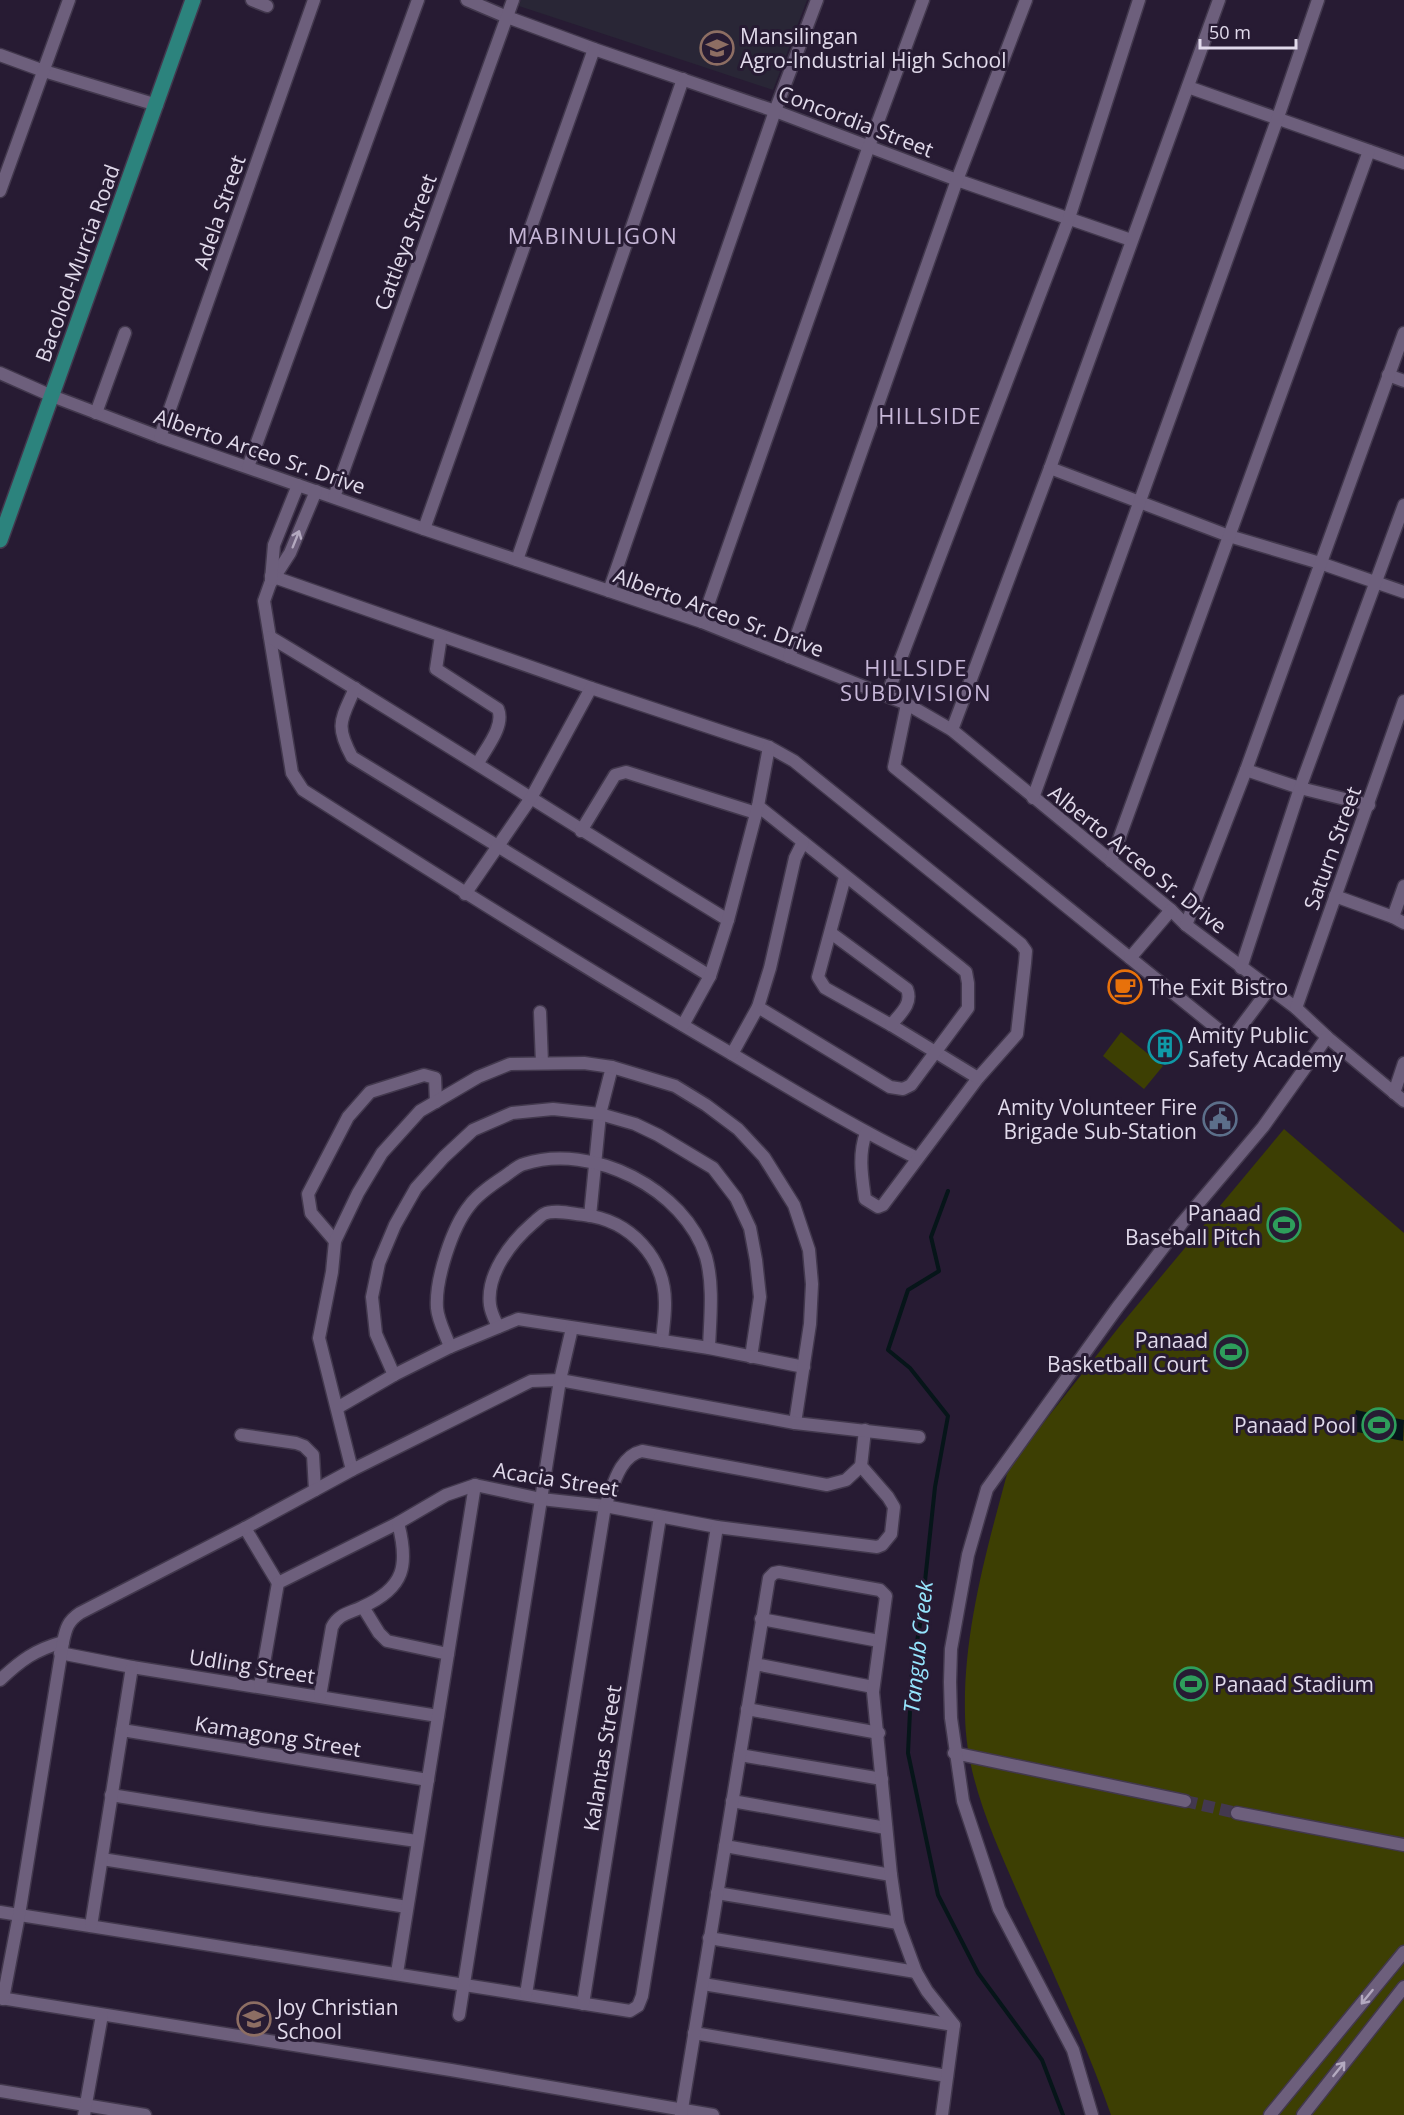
<svg xmlns="http://www.w3.org/2000/svg" width="1404" height="2115" viewBox="0 0 1404 2115" font-family="'Open Sans',sans-serif">
<style>
.education{fill:#292636}
.green{fill:#3d3f03}
.water{fill:#061519}
.lines{fill:none;stroke-linecap:round;stroke-linejoin:round}
.stream{stroke:#061519;stroke-width:4}
.minor-tunnel{stroke:#43384f;stroke-width:12;stroke-dasharray:12 6;stroke-linecap:butt}
.minor-casing{stroke:#42384d;stroke-width:15}
.major-casing{stroke:#42384d;stroke-width:18}
.minor{stroke:#6d5f7c;stroke-width:12}
.major{stroke:#2c837d;stroke-width:15}
.oneway{stroke:#b3a9bf}
.labels{text-anchor:middle;dominant-baseline:central;stroke-width:6;stroke-linejoin:round;paint-order:stroke}
.poi-label{font-size:21px;fill:#e1daeb;stroke:#271b33;text-anchor:start}
.street-label{font-size:21px;fill:#e1daeb;stroke:#271b33}
.neighbourhood-label{font-size:22px;letter-spacing:1.5px;fill:#c7b7d8;stroke:#271b33}
.water-label{font-size:22px;font-style:italic;fill:#96e6fe;stroke:#271b33}
</style>
<rect width="100%" height="100%" fill="#271b33"/>
<polygon class="education" points="521,0 807,0 773,90 519,6"/>
<g class="green">
<polygon points="1121,1032 1163,1066 1144,1089 1103,1056"/>
<path d="M1284 1129 1404 1233V2115H1111C1086 2044 1054 1975 1023 1905 997 1844 966 1783 965 1715 963 1633 986 1552 1007 1474L1014 1460 1119 1327Z"/>
</g>
<polygon class="water" points="1356,1410 1404,1420 1403,1441 1352,1431"/>
<g class="lines">
<polyline class="stream" points="948,1191 931,1237 939,1271 908,1290 888,1350 910,1368 948,1416 935,1487 921,1619 912,1669 908,1753 938,1895 978,1973 1042,2060 1063,2115"/>
<polyline class="minor-tunnel" points="1185,1801 1237,1813"/>
<defs>
<g id="minor">
<polyline points="252,0 267,6"/>
<polyline points="467,0 507,17 594,49 775,111 957,180 1131,240"/>
<polyline points="0,55 44,71 157,105"/>
<polyline points="1188,87 1404,163"/>
<polyline points="0,191 69,0"/>
<polyline points="0,373 52,396 160,437 424,529 702,622 907,704 952,730 1171,910 1186,925 1296,1008 1327,1037 1404,1101"/>
<polyline points="1388,375 1404,381"/>
<polyline points="96,413 125,333"/>
<polyline points="160,437 314,0"/>
<polyline points="248,467 418,0"/>
<polyline points="1050,468 1229,536 1320,563 1404,592"/>
<path d="M316 491 290 553 270 584 264 601 292 773 303 790C441 878 579 965 720 1047 785 1085 849 1125 917 1158"/>
<polyline points="334,497 513,0"/>
<polyline points="424,529 594,49"/>
<polyline points="517,560 683,79"/>
<path d="M271 576 591 688 769 747 794 761 1021 944 1026 951 1025 963 1017 1034 978 1078 883 1205 878 1207 865 1199C862 1177 858 1155 866 1133"/>
<polyline points="271,580 274,545 298,485"/>
<polyline points="609,591 775,111 817,0"/>
<polyline points="702,622 869,146 923,0"/>
<path d="M441 636 436 669 498 709C505 726 486 748 478 763"/>
<path d="M270 637C424 729 575 827 728 920"/>
<polyline points="789,657 957,180 1026,0"/>
<path d="M355 688C342 719 334 724 352 757L710 976"/>
<polyline points="887,695 1069,218 1139,0"/>
<polyline points="907,704 894,767 1224,1034 1230,1037 1234,1036 1270,988"/>
<polyline points="952,730 1050,468 1219,0"/>
<polyline points="1246,770 1300,788 1369,805"/>
<polyline points="1033,798 1277,120 1318,0"/>
<polyline points="581,831 615,775 626,772 756,813"/>
<polyline points="1111,861 1369,151"/>
<polyline points="845,877 818,977 825,988 891,1025 978,1078"/>
<polyline points="465,894 531,798 591,688"/>
<polyline points="1335,896 1393,917 1404,923"/>
<polyline points="1393,917 1404,886"/>
<polyline points="1186,925 1246,770 1404,333"/>
<path d="M831 933 907 989C913 1004 900 1014 891 1025"/>
<polyline points="1130,958 1171,910"/>
<polyline points="1241,968 1300,788 1404,505"/>
<polyline points="758,1007 890,1087 903,1089 911,1085 968,1008 968,983 966,972 960,967 758,806"/>
<polyline points="1296,1008 1404,701"/>
<polyline points="540,1012 542,1063"/>
<polyline points="683,1025 710,976 728,920 758,806 769,747"/>
<polyline points="732,1054 758,1007 770,968 795,858 803,842"/>
<polyline points="1394,1093 1404,1063"/>
<polyline points="590,1216 600,1114 612,1067"/>
<polyline points="335,1241 311,1213 308,1194 348,1117 370,1092 424,1075 435,1078 436,1102"/>
<path d="M498 1327C495 1320 491 1313 490 1305 486 1274 511 1242 533 1223 536 1221 540 1216 544 1214 554 1209 573 1214 584 1215 630 1220 666 1258 665 1305 665 1317 663 1329 662 1341"/>
<path d="M450 1347C446 1335 438 1321 437 1308 435 1280 452 1227 470 1205 478 1194 493 1184 505 1176 511 1172 517 1166 524 1164 592 1142 685 1189 706 1257 714 1286 710 1319 709 1348"/>
<polyline points="394,1375 376,1334 372,1297 379,1263 395,1225 416,1188 444,1157 473,1130 512,1113 553,1109 600,1114 635,1124 658,1135 713,1168 736,1198 750,1228 756,1260 760,1297 751,1357"/>
<polyline points="337,1408 394,1375 450,1347 518,1319 709,1348 804,1367"/>
<polyline points="241,1435 296,1443 304,1446 313,1455 315,1490"/>
<polyline points="352,1470 319,1338 332,1272 335,1241 358,1193 382,1153 420,1111 478,1077 510,1064 584,1063 612,1067 675,1086 706,1105 738,1129 764,1157 794,1205 809,1250 812,1284 810,1324 795,1423"/>
<polyline points="245,1528 278,1583"/>
<polyline points="363,1607 379,1633 387,1641 448,1654"/>
<polyline points="761,1619 879,1641"/>
<polyline points="60,1653 132,1667 438,1716"/>
<polyline points="755,1664 873,1687"/>
<path d="M0 1680C21 1660 35 1650 63 1642"/>
<polyline points="260,1686 278,1583 398,1523 446,1495 475,1485 541,1499 605,1506 717,1527 877,1547 882,1545 891,1534 894,1507 888,1497 861,1466 865,1430"/>
<path d="M320 1696 332 1627C338 1614 350 1613 362 1607 405 1588 409 1565 398 1523"/>
<polyline points="747,1709 879,1733"/>
<polyline points="122,1730 428,1780"/>
<polyline points="954,1753 1185,1801"/>
<polyline points="740,1755 882,1779"/>
<polyline points="111,1795 261,1819 417,1841"/>
<polyline points="732,1801 886,1828"/>
<polyline points="1237,1813 1404,1845"/>
<polyline points="725,1846 891,1875"/>
<polyline points="102,1859 407,1907"/>
<polyline points="717,1893 898,1923"/>
<polyline points="0,1912 630,2011 638,2006 642,1996 717,1527"/>
<polyline points="91,1926 132,1667"/>
<polyline points="709,1938 916,1972"/>
<polyline points="397,1973 475,1485"/>
<polyline points="703,1984 954,2025"/>
<path d="M526 1994 605 1506C613 1487 619 1456 642 1451L827 1485 846 1480 861 1466"/>
<polyline points="0,1998 451,2070 713,2115"/>
<path d="M3 1999 19 1915 63 1642C66 1628 68 1621 80 1613L245 1528 352 1470 531 1381 560 1380 795 1423 919 1437"/>
<polyline points="583,2004 660,1517"/>
<polyline points="459,2015 560,1380 572,1328"/>
<polyline points="694,2033 947,2076"/>
<polyline points="0,2091 145,2115"/>
<polyline points="84,2115 102,2015"/>
<polyline points="681,2115 769,1578 774,1573 779,1572 880,1590 886,1596 873,1692 891,1875 898,1923 916,1972 927,1991 954,2025 942,2115"/>
<polyline points="1092,2115 1073,2050 999,1909 963,1801 951,1718 950,1682 951,1649 968,1555 987,1489 1117,1308 1182,1223 1263,1127 1327,1037"/>
<polyline points="1270,2115 1404,1952"/>
<polyline points="1303,2115 1404,1987"/>
</g>
<polyline id="major" points="0,540 193,0"/>
</defs>
<use href="#minor" class="minor-casing"/>
<use href="#major" class="major-casing"/>
<use href="#minor" class="minor"/>
<use href="#major" class="major"/>
</g>
<defs><path id="oneway-shaft" d="M-6 0H5M1.5-3L5.5 0L1.5 3" fill="none" stroke-width="1.6" stroke-linecap="round" stroke-linejoin="round" transform="scale(1.5)"/></defs>
<g class="oneway">
<use href="#oneway-shaft" transform="translate(296 539) rotate(-68)"/>
<use href="#oneway-shaft" transform="translate(1367 1997) rotate(129)"/>
<use href="#oneway-shaft" transform="translate(1339 2069) rotate(-51)"/>
</g>
<defs>
<symbol id="school-ring" viewBox="-11 -11 22 22"><circle r="9.5" fill="#271b33" stroke="#8d6e63" stroke-width="1.5"/><path d="M0-5L7-2L0 1L-7-2ZM-4 1L0 2.5L4 1V4Q0 6-4 4Z" fill="#8d6e63"/></symbol>
<symbol id="cafe-ring" viewBox="-11 -11 22 22"><circle r="9.5" fill="#271b33" stroke="#e8710a" stroke-width="1.5"/><path d="M-5.5-4.5H6V0H3Q3 3.5 0 3.5H-2.5Q-5.5 3.5-5.5 0ZM3-3.2v2h1.7v-2ZM-6 4.5H4V6H-6Z" fill="#e8710a"/></symbol>
<symbol id="building-ring" viewBox="-11 -11 22 22"><circle r="9.5" fill="#271b33" stroke="#0f9aa8" stroke-width="1.5"/><path d="M-4-6H4V6H1V3H-1V6H-4ZM-2.5-4.3h1.7v1.8h-1.7ZM.8-4.3h1.7v1.8H.8ZM-2.5-1h1.7V.8h-1.7ZM.8-1h1.7V.8H.8Z" fill="#0f9aa8"/></symbol>
<symbol id="civic-ring" viewBox="-11 -11 22 22"><circle r="9.5" fill="#271b33" stroke="#5c6f8a" stroke-width="1.5"/><path d="M-.6-6.5H3V-4.5H.6V-3L4-1V1h2V6H-6V1h2V-1L-.6-3ZM-1.2 2.5V6h2.4V2.5Z" fill="#5c6f8a"/></symbol>
<symbol id="stadium-ring" viewBox="-11 -11 22 22"><circle r="9.5" fill="#271b33" stroke="#2e9e5b" stroke-width="1.5"/><path d="M0-5a6.5 5 0 1 0 0 10a6.5 5 0 1 0 0-10ZM-3.5-1.8h7v3.6h-7Z" fill="#2e9e5b"/></symbol>
</defs>
<g fill-rule="evenodd">
<use href="#school-ring" x="698" y="29" width="38" height="38"/>
<use href="#cafe-ring" x="1106" y="968" width="38" height="38"/>
<use href="#building-ring" x="1146" y="1028" width="38" height="38"/>
<use href="#civic-ring" x="1201" y="1100" width="38" height="38"/>
<use href="#stadium-ring" x="1265" y="1206" width="38" height="38"/>
<use href="#stadium-ring" x="1212" y="1333" width="38" height="38"/>
<use href="#stadium-ring" x="1360" y="1406" width="38" height="38"/>
<use href="#stadium-ring" x="1172" y="1665" width="38" height="38"/>
<use href="#school-ring" x="235" y="2000" width="38" height="38"/>
</g>
<g class="labels">
<g class="poi-label">
<text x="740" y="36">Mansilingan<tspan x="740" dy="24">Agro-Industrial High School</tspan></text>
<text x="1148" y="987">The Exit Bistro</text>
<text x="1188" y="1035">Amity Public<tspan x="1188" dy="24">Safety Academy</tspan></text>
<text x="1197" y="1107" text-anchor="end">Amity Volunteer Fire<tspan x="1197" dy="24">Brigade Sub-Station</tspan></text>
<text x="1261" y="1213" text-anchor="end">Panaad<tspan x="1261" dy="24">Baseball Pitch</tspan></text>
<text x="1208" y="1340" text-anchor="end">Panaad<tspan x="1208" dy="24">Basketball Court</tspan></text>
<text x="1356" y="1425" text-anchor="end">Panaad Pool</text>
<text x="1214" y="1684">Panaad Stadium</text>
<text x="277" y="2007">Joy Christian<tspan x="277" dy="24">School</tspan></text>
</g>
<g class="street-label">
<text transform="translate(856 121) rotate(21)">Concordia Street</text>
<text transform="translate(219 212) rotate(-71)">Adela Street</text>
<text transform="translate(405 242) rotate(-70)">Cattleya Street</text>
<text transform="translate(77 263) rotate(-70)">Bacolod-Murcia Road</text>
<text transform="translate(260 451) rotate(19)">Alberto Arceo Sr. Drive</text>
<text transform="translate(719 612) rotate(20)">Alberto Arceo Sr. Drive</text>
<text transform="translate(1332 848) rotate(-70)">Saturn Street</text>
<text transform="translate(1138 859) rotate(39)">Alberto Arceo Sr. Drive</text>
<text transform="translate(556 1479) rotate(9)">Acacia Street</text>
<text transform="translate(252 1666) rotate(9)">Udling Street</text>
<text transform="translate(278 1736) rotate(9)">Kamagong Street</text>
<text transform="translate(602 1758) rotate(-81)">Kalantas Street</text>
</g>
<g class="neighbourhood-label">
<text x="593" y="235">MABINULIGON</text>
<text x="930" y="415">HILLSIDE</text>
<text x="916" y="667">HILLSIDE<tspan x="916" dy="25">SUBDIVISION</tspan></text>
</g>
<g class="water-label">
<text transform="translate(917 1647) rotate(-84)">Tangub Creek</text>
</g>
</g>
<path d="M1200 39v9h96v-9" fill="none" stroke="#e1daeb" stroke-width="3"/>
<text x="1209" y="39" font-size="18" fill="#e1daeb" stroke="#271b33" stroke-width="4.5" paint-order="stroke">50 m</text>
</svg>
